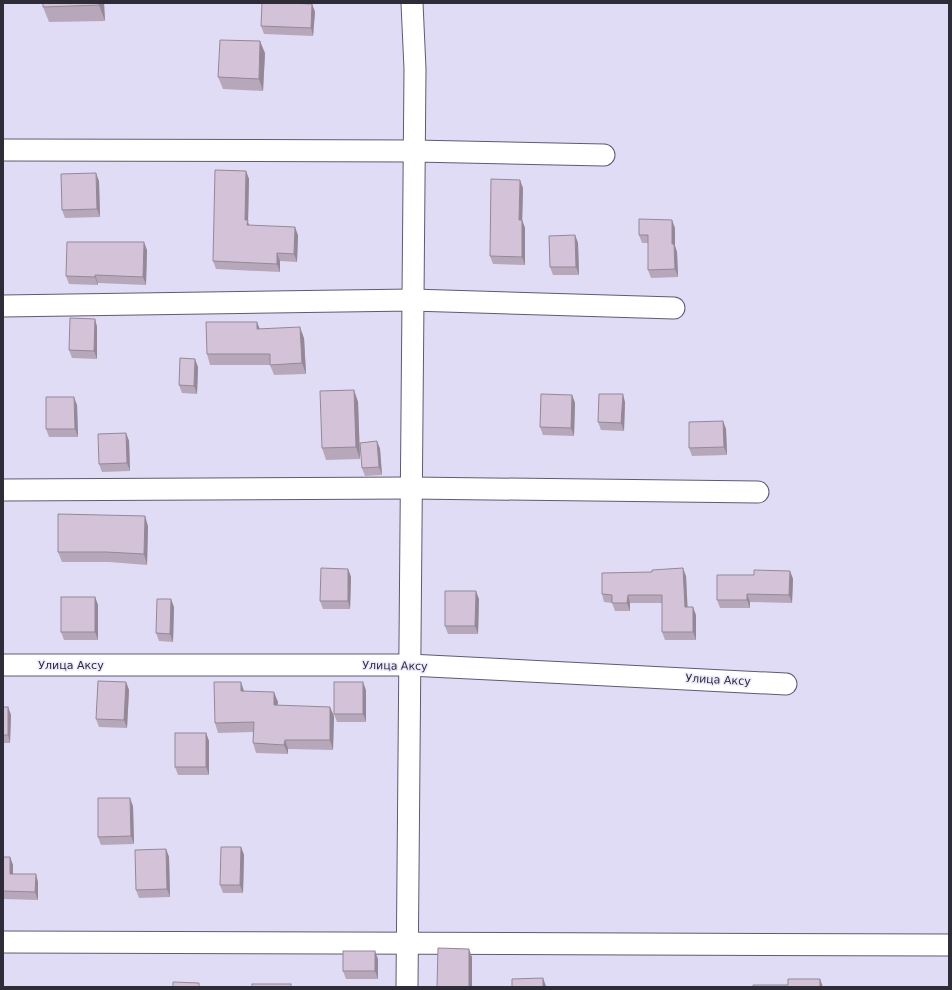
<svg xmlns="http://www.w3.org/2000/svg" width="952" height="990" viewBox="0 0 952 990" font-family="'DejaVu Sans',sans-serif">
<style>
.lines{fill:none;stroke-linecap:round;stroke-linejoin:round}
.street-casing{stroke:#5e5b71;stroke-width:23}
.street{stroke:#fff;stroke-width:21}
.wall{fill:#b6a8ba}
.shaded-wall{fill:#948897}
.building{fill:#d4c3d8;stroke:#948897}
.labels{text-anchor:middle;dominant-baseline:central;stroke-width:3;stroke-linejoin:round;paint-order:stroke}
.street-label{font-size:11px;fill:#2e2c36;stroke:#edeaff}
</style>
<rect width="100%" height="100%" fill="#e0dcf6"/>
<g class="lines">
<defs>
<g id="street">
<polyline points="3,150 414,151 604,155"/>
<polyline points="3,306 412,300 674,308"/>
<polyline points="3,490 411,488 758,492"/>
<polyline points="3,665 409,665 786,684"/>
<polyline points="3,942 949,945"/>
<polyline points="407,987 415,69 412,3"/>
</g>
</defs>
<use href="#street" class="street-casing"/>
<use href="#street" class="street"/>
</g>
<g class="wall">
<polygon points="43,3 104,3 105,21 49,22 43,7"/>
<polygon points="312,4 315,12 313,36 264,34 261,26"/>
<polygon points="265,53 263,91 223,89 218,77"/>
<polygon points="246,171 249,179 248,222 249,225 298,235 297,262 280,261 280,272 216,269 213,261"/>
<polygon points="99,181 100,217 65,218 62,210"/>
<polygon points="523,188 522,220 525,228 525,265 493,264 490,256"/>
<polygon points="675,228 675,246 677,252 678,277 651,278 648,270 648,243 642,243 639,235"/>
<polygon points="575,235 578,243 579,275 553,275 550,267"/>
<polygon points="147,250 146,285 98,283 98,285 69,284 66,276"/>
<polygon points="95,319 97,327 97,359 72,358 69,350"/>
<polygon points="260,329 304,338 306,374 274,375 270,365 210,365 207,354"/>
<polygon points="198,367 197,394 182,393 179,385"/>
<polygon points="354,390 358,402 360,459 326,460 322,448"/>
<polygon points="572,395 575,403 574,436 543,435 540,427"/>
<polygon points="625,402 624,431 601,430 598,422"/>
<polygon points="77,405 78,437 49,437 46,429"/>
<polygon points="723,421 726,429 727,455 692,456 689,448"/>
<polygon points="126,433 129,441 130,471 102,472 99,464"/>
<polygon points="377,441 380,449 382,475 365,476 362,468"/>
<polygon points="148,526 147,565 109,562 62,562 58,552"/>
<polygon points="348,569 351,577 350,609 323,609 320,601"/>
<polygon points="790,571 793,579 792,603 750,602 750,608 720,608 717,600 754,575"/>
<polygon points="686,576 687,607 696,615 696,640 665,640 662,632 662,603 630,603 630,611 615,611 612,603 604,602 602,594"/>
<polygon points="95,597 98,605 98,640 64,640 61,632"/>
<polygon points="479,599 478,634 448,634 445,626"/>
<polygon points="174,607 173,642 159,641 156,633"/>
<polygon points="126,682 129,690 127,728 99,727 96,719"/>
<polygon points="366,690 366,722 337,722 334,714"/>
<polygon points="244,691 278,702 277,705 334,716 333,750 288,749 288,754 256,753 253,743 253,732 218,733 215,723"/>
<polygon points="3,707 8,707 11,715 10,743 3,743"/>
<polygon points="206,733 209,741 209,775 178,775 175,767"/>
<polygon points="133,806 134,844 101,845 98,837"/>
<polygon points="241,847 244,855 243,893 223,893 220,885"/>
<polygon points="166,849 169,857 170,897 139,898 136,890"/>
<polygon points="3,857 10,857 13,865 13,874 38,882 38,900 3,899"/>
<polygon points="378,959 378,979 346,979 343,971"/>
</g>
<g class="shaded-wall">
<polygon points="99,3 104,3 105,21 99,5"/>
<polygon points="312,4 315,12 313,36 311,28"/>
<polygon points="260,41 265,53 263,91 259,79"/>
<polygon points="246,171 249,179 248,222 250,228 250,233 245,220"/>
<polygon points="96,173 99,181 100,217 97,209"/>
<polygon points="520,180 523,188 522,228 519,220"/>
<polygon points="522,220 525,228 525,265 522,257"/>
<polygon points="672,220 675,228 675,246 677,252 678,277 675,269 672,244"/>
<polygon points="295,227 298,235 297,262 294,254"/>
<polygon points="575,235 578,243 579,275 576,267"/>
<polygon points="144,242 147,250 146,285 143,277"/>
<polygon points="277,253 280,261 280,272 277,264"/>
<polygon points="95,275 98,283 98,285 95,277"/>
<polygon points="95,319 97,327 97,359 94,351"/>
<polygon points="257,322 261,332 257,329"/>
<polygon points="300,327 304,338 306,374 302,363"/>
<polygon points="195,359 198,367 197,394 194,386"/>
<polygon points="354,390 358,402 360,459 356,447"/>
<polygon points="623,394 625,402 624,431 621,423"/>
<polygon points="572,395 575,403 574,436 571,428"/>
<polygon points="74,397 77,405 78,437 75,429"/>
<polygon points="723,421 726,429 727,455 724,447"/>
<polygon points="126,433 129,441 130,471 127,463"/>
<polygon points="377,441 380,449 382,475 379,467"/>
<polygon points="145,516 148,526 147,565 144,554"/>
<polygon points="683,568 686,576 688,615 685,607"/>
<polygon points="348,569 351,577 350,609 348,601"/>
<polygon points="790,571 793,579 792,603 789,595"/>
<polygon points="476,591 479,599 478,634 475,626"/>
<polygon points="747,594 750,602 750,608 747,600"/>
<polygon points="628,595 630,603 630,611 627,603"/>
<polygon points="95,597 98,605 98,640 95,632"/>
<polygon points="171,599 174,607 173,642 170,634"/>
<polygon points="693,607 696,615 696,640 693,632"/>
<polygon points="126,682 129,690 127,728 124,720"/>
<polygon points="241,682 244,691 241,691"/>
<polygon points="363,682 366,690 366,722 363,714"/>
<polygon points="274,692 278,702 277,714 274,705"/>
<polygon points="8,707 11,715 10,743 8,735"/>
<polygon points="330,707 334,716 333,750 330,740"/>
<polygon points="206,733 209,741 209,775 206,767"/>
<polygon points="285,740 288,749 288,754 284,745"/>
<polygon points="130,798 133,806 134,844 131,836"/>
<polygon points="241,847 244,855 243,893 240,885"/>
<polygon points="166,849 169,857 170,897 167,889"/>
<polygon points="10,857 13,865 13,882 10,874"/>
<polygon points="36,874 38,882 38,900 35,892"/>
<polygon points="469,949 472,957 472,987 469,987"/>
<polygon points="375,951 378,959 378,979 375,971"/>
<polygon points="543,978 546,986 546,987 543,987"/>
<polygon points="820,979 823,987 820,987"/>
</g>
<g class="building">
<polygon points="43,3 99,3 99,5 43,7"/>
<polygon points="262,3 287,3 312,4 311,28 261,26"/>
<polygon points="220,40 260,41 259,79 218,77"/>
<polygon points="215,170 246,171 245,220 248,220 247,225 295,227 294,254 277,253 277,264 213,261"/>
<polygon points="96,173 97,209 62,210 61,174"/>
<polygon points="491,179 520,180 519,220 522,220 522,257 490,256"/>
<polygon points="639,219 672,220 672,244 674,244 675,269 648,270 648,235 639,235"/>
<polygon points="575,235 576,267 550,267 549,236"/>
<polygon points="67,242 144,242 143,277 95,275 95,277 66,276"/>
<polygon points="70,318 95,319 94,351 69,350"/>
<polygon points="206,322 257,322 257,329 300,327 302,363 270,365 270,354 207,354"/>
<polygon points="180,358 195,359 194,386 179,385"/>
<polygon points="354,390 356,447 322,448 320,391"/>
<polygon points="541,394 572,395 571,428 540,427"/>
<polygon points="599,394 623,394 621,423 598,422"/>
<polygon points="46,397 74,397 75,429 46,429"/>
<polygon points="723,421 724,447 689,448 689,422"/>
<polygon points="126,433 127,463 99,464 98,434"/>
<polygon points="377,441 379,467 362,468 360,443"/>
<polygon points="58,514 145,516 144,554 106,552 58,552"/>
<polygon points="321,568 348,569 348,601 320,601"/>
<polygon points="683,568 685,607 693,607 693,632 662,632 662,595 628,595 627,603 612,603 612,595 602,594 602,573 652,572 652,570"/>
<polygon points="754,570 790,571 789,595 747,594 747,600 717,600 717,575 754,575"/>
<polygon points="445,591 476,591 475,626 445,626"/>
<rect x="61" y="597" width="34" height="35"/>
<polygon points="157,599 171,599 170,634 156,633"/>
<polygon points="98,681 126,682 124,720 96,719"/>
<polygon points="214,682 241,682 241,691 274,692 274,705 330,707 330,740 285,740 284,745 253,743 254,722 215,723"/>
<rect x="334" y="682" width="29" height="32"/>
<rect x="3" y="707" width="5" height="28"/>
<rect x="175" y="733" width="31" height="34"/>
<polygon points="98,798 130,798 131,836 98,837"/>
<polygon points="221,847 241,847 240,885 220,885"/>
<polygon points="166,849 167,889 136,890 135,850"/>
<polygon points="3,857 10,857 10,874 36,874 35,892 3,891"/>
<polygon points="438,948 469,949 469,987 437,987"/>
<rect x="343" y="951" width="32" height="20"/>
<polygon points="543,978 543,987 512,987 512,979"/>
<polygon points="788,979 820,979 820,987 753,987 753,985 788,985"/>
<polygon points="173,982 199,983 199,987 173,987"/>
<rect x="252" y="984" width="39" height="3"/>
</g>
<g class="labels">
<g class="street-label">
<text x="71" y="665">Улица Аксу</text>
<text transform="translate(395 666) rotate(1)">Улица Аксу</text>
<text transform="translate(718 680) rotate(3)">Улица Аксу</text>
</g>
</g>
<rect width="952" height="990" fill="none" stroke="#2e2c36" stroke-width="8"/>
</svg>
